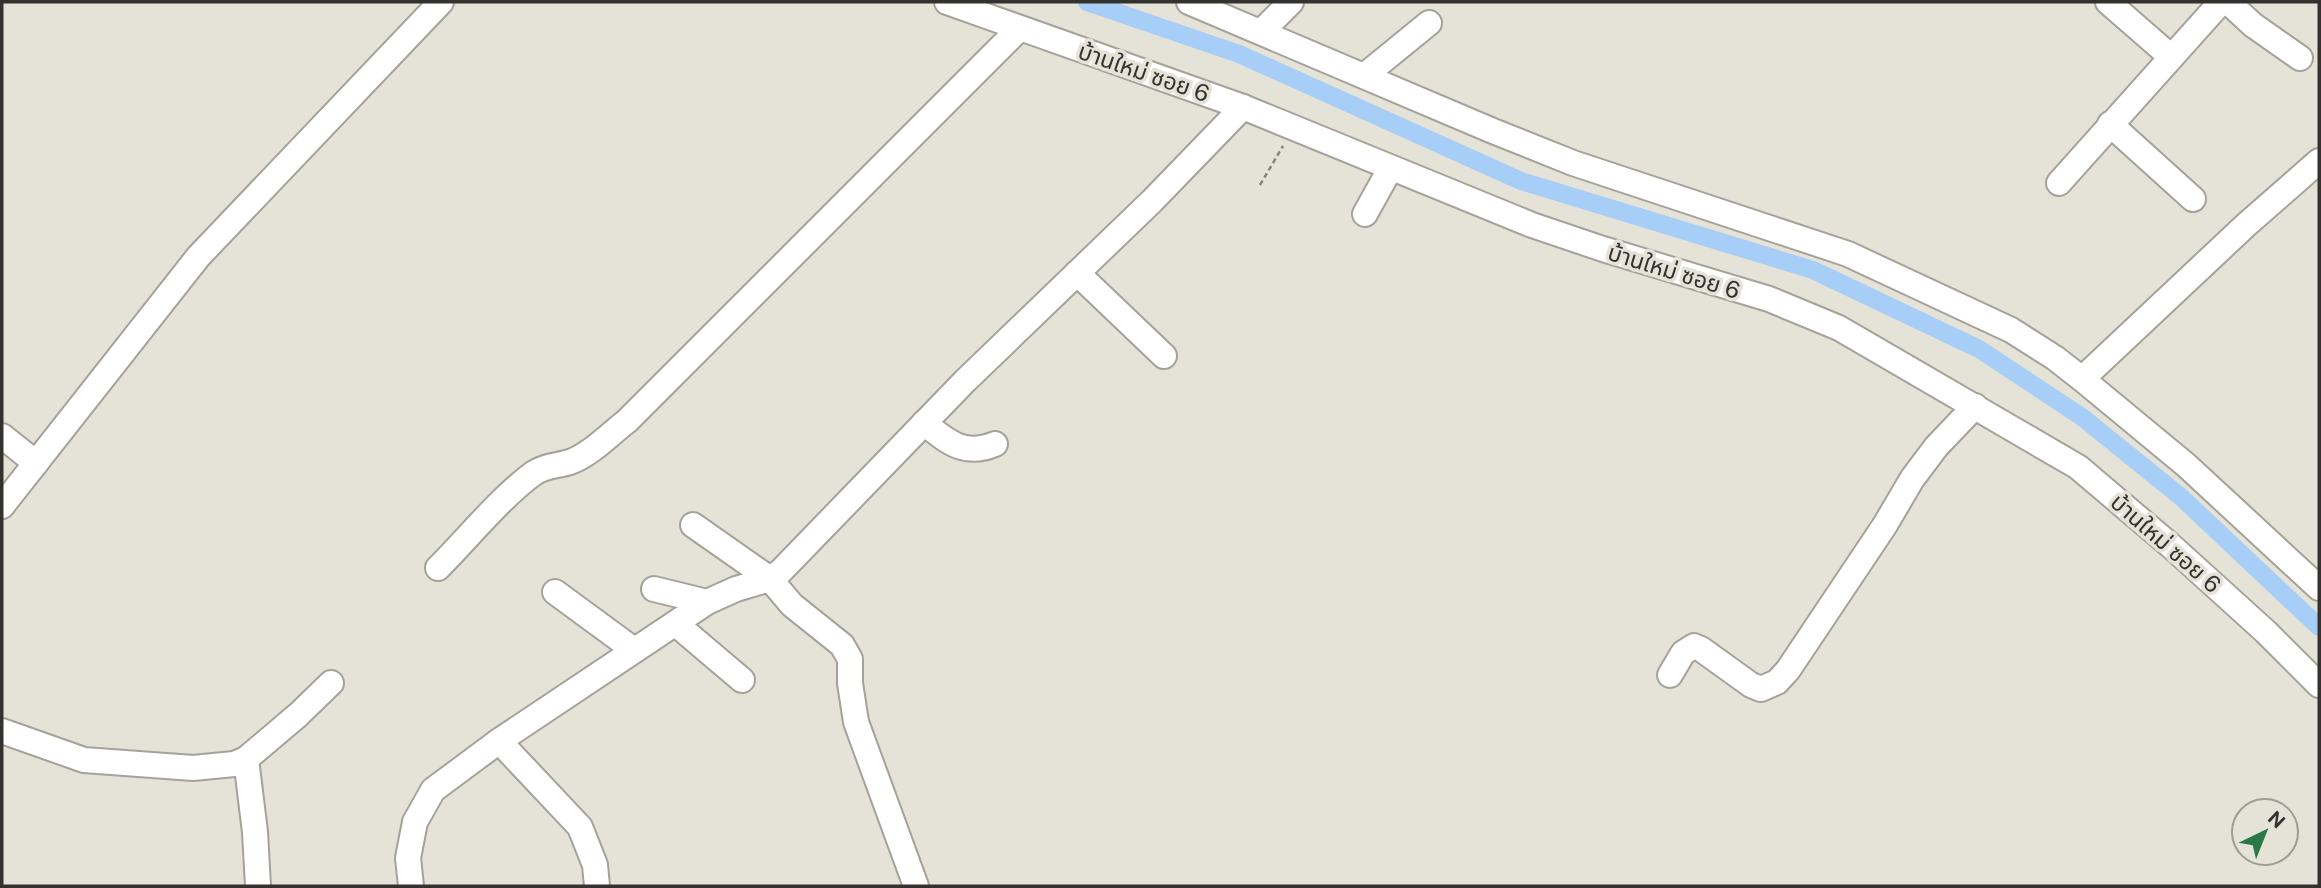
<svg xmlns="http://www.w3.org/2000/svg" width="2321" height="888" viewBox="0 0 2321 888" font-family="'Public Sans','Noto Sans Thai',sans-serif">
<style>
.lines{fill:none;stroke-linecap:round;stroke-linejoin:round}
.canal{stroke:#a7cef6;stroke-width:18}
.minor-casing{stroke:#a5a299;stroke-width:28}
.path{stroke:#85837d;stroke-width:2.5;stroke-dasharray:5 3.5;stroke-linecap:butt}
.minor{stroke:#fff;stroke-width:24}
.labels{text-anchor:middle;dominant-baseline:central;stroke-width:7;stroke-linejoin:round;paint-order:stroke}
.street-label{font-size:23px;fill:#33322f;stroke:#e5e2d8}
</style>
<rect width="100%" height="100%" fill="#e5e2d8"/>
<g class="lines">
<polyline class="canal" points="1087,2 1239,54 1521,181 1813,270 1979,349 2082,417 2181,497 2319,627"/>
<defs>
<g id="minor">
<polyline points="947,2 1243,107 1532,225 1603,249 1769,299 1839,328 2078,467 2170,545 2266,632 2319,685"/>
<polyline points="1189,2 1493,131 1573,163 1848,254 2011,330 2055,358 2082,379 2186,465 2319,588"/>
<polyline points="2108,2 2170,56"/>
<polyline points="2228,2 2253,25 2300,58"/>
<polyline points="1261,32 1291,2"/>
<polyline points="1364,76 1429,23"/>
<polyline points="2110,124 2193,199"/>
<polyline points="2059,183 2221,2"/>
<polyline points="1365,214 1390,169"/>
<polyline points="1077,273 1164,356"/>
<polyline points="2082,379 2246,225 2319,161"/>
<path d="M924 423C948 442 964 457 995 444"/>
<polyline points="2,436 36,463"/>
<polyline points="2,506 198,257 441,2"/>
<polyline points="693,525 770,579 792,605 842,645 850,659 850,683 856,722 916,886"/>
<path d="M438 568C468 538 501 497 534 473 546 465 557 466 570 462 590 455 610 434 627 421L1019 29"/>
<polyline points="654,589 707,602"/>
<polyline points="555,592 634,650"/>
<polyline points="676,624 742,680"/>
<polyline points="1670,675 1683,653 1694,646 1701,649 1751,685 1761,689 1777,682 1788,670 1885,525 1912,479 1936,447 1975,406"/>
<polyline points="2,731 84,760 193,768 234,764 246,759 298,715 331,683"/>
<polyline points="499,741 580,827 595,865 597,886"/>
<polyline points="246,759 255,832 258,886"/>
<polyline points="411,886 408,858 415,822 433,790 499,741 707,602 736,589 770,579 781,571 965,381 1152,201 1243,107"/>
</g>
</defs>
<use href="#minor" class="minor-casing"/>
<polyline class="path" points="1260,185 1283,146"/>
<use href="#minor" class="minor"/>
</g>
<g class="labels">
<g class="street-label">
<text transform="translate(1144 72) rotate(19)">บ้านใหม่ ซอย 6</text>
<text transform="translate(1674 271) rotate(17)">บ้านใหม่ ซอย 6</text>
<text transform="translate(2166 543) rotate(41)">บ้านใหม่ ซอย 6</text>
</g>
</g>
<rect width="2321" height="888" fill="none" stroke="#33322f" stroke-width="7"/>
<g transform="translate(2265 832) rotate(43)"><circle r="33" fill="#e5e2d8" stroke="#9e9c94" stroke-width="2"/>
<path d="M0-5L12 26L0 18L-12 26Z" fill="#2b7847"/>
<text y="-10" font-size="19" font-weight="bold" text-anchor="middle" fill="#33322f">N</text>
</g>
</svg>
